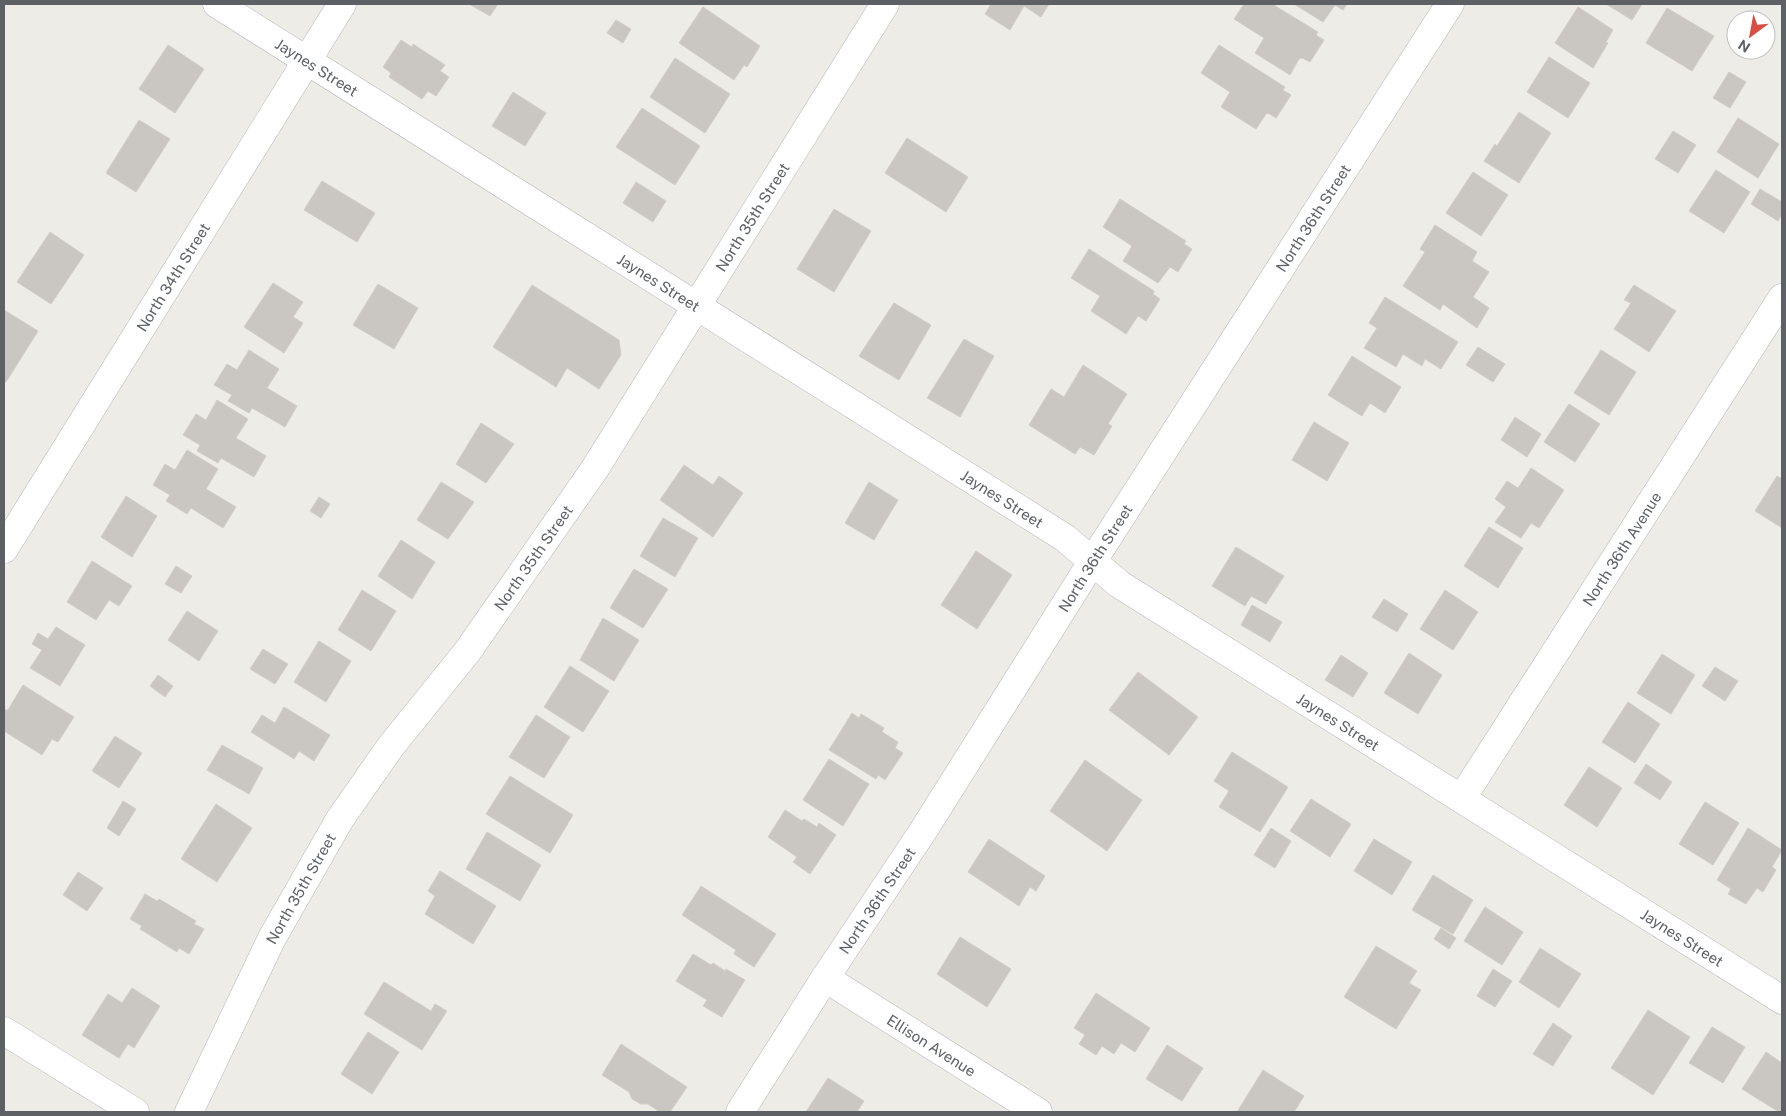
<svg xmlns="http://www.w3.org/2000/svg" width="1786" height="1116" viewBox="0 0 1786 1116" font-family="'Public Sans',sans-serif">
<style>
.building{fill:#cac7c2;stroke:#d2cec5}
.lines{fill:none;stroke-linecap:round;stroke-linejoin:round}
.minor-casing{stroke:#b3b6b9;stroke-width:29}
.minor{stroke:#fff;stroke-width:28}
.labels{text-anchor:middle;dominant-baseline:central;stroke-width:4;stroke-linejoin:round;paint-order:stroke}
.street-label{font-size:15px;fill:#5d6165;stroke:#fff}
</style>
<rect width="100%" height="100%" fill="#eeece6"/>
<g class="building">
<polygon points="469,4 498,4 490,16"/>
<polygon points="991,4 1049,4 1041,17 1024,6 1010,30 985,14"/>
<polygon points="1244,4 1272,4 1318,32 1316,35 1324,40 1310,62 1302,58 1299,59 1290,75 1255,53 1264,38 1234,19"/>
<polygon points="1294,4 1347,4 1343,10 1335,5 1323,22"/>
<polygon points="1606,4 1642,4 1632,20"/>
<polygon points="703,7 760,46 747,67 744,65 734,80 679,43"/>
<polygon points="1578,7 1613,30 1606,42 1608,43 1593,68 1555,43"/>
<polygon points="1667,8 1714,36 1692,71 1646,43"/>
<polygon points="616,20 631,29 623,43 607,33"/>
<polygon points="401,40 412,47 413,44 445,65 440,71 449,77 436,96 428,91 422,99 389,77 391,73 383,67"/>
<polygon points="168,45 204,69 175,113 139,89"/>
<polygon points="1219,45 1285,87 1283,90 1291,95 1276,118 1268,113 1266,114 1256,129 1221,107 1230,92 1201,73"/>
<polygon points="1549,57 1590,83 1568,118 1527,92"/>
<polygon points="675,58 730,94 705,133 650,97"/>
<polygon points="1729,72 1746,82 1730,108 1713,98"/>
<polygon points="513,92 546,113 525,146 492,126"/>
<polygon points="642,108 700,146 675,185 616,147"/>
<polygon points="1519,112 1551,133 1519,183 1484,161 1495,144 1497,146"/>
<polygon points="1738,118 1779,144 1758,178 1717,152"/>
<polygon points="139,120 170,139 136,192 106,173"/>
<polygon points="1673,131 1696,145 1678,173 1655,159"/>
<polygon points="907,138 968,177 946,212 885,173"/>
<polygon points="1716,170 1750,192 1724,233 1689,211"/>
<polygon points="1473,172 1508,195 1481,236 1446,213"/>
<polygon points="322,181 375,213 357,242 304,210"/>
<polygon points="636,182 666,201 653,222 623,203"/>
<polygon points="1760,189 1782,202 1782,214 1778,221 1751,204"/>
<polygon points="1120,199 1186,241 1184,244 1192,249 1178,272 1170,267 1158,283 1123,261 1132,246 1103,227"/>
<polygon points="834,209 871,231 834,292 797,269"/>
<polygon points="1435,225 1477,252 1472,261 1489,272 1473,297 1489,308 1477,328 1443,304 1440,310 1403,286 1425,252 1420,249"/>
<polygon points="50,232 84,255 51,304 17,282"/>
<polygon points="1089,249 1154,291 1153,294 1160,299 1146,321 1138,316 1126,334 1091,311 1100,296 1071,278"/>
<polygon points="273,283 303,302 293,317 303,323 284,353 244,327"/>
<polygon points="378,284 418,308 394,349 353,325"/>
<polygon points="532,285 619,340 621,355 599,389 567,368 556,387 493,347"/>
<polygon points="1634,285 1676,311 1649,352 1614,329 1631,303 1624,300"/>
<polygon points="1385,297 1458,342 1441,369 1425,359 1422,366 1403,354 1396,367 1364,348 1377,328 1369,323"/>
<polygon points="894,303 931,325 899,380 859,356"/>
<polygon points="4,310 38,331 6,382 4,380"/>
<polygon points="964,339 994,356 960,417 927,398"/>
<polygon points="1478,347 1505,364 1493,382 1466,365"/>
<polygon points="249,350 279,369 267,388 297,406 285,427 252,408 249,413 228,401 232,395 214,385 227,364 237,370"/>
<polygon points="1601,350 1636,372 1609,415 1574,393"/>
<polygon points="1352,356 1401,387 1385,413 1370,403 1362,416 1328,395"/>
<polygon points="1083,365 1127,394 1108,424 1112,426 1094,455 1080,447 1075,454 1029,425 1051,389 1064,397"/>
<polygon points="217,400 248,419 236,438 266,456 254,477 221,458 218,463 197,451 200,445 183,435 196,414 206,420"/>
<polygon points="1569,404 1600,424 1575,462 1544,442"/>
<polygon points="1515,417 1541,434 1527,457 1501,440"/>
<polygon points="1314,422 1349,443 1327,481 1292,460"/>
<polygon points="481,423 514,444 486,483 456,464"/>
<polygon points="187,450 218,469 206,489 236,507 223,528 191,508 187,514 166,501 170,495 153,485 165,464 175,470"/>
<polygon points="684,465 713,485 719,476 743,493 713,537 660,500"/>
<polygon points="1531,468 1564,490 1539,528 1531,523 1521,538 1495,522 1506,507 1495,499 1507,481 1518,488"/>
<polygon points="1777,476 1782,479 1782,528 1755,511"/>
<polygon points="441,482 474,502 448,539 417,520"/>
<polygon points="869,482 898,500 874,540 845,523"/>
<polygon points="126,496 157,516 132,557 101,537"/>
<polygon points="319,497 330,504 321,518 310,511"/>
<polygon points="663,518 698,538 675,577 640,556"/>
<polygon points="1489,527 1523,548 1498,588 1464,566"/>
<polygon points="401,540 435,562 412,599 378,576"/>
<polygon points="1236,547 1284,576 1266,604 1251,596 1245,606 1212,586"/>
<polygon points="976,551 1012,575 977,629 941,605"/>
<polygon points="92,561 132,586 119,606 109,600 96,620 67,602"/>
<polygon points="176,566 192,576 181,593 165,584"/>
<polygon points="634,569 668,589 643,628 610,608"/>
<polygon points="362,590 396,611 371,651 338,630"/>
<polygon points="1445,590 1478,612 1453,650 1420,629"/>
<polygon points="1384,599 1408,614 1397,632 1372,617"/>
<polygon points="1252,605 1282,622 1270,642 1241,625"/>
<polygon points="187,611 218,631 199,661 168,640"/>
<polygon points="603,618 639,640 614,681 580,660"/>
<polygon points="56,627 85,645 60,686 30,668 42,650 32,644 38,633 48,639"/>
<polygon points="319,641 351,661 326,702 294,682"/>
<polygon points="263,649 288,664 275,684 250,669"/>
<polygon points="1409,653 1442,675 1418,714 1384,693"/>
<polygon points="1662,654 1695,675 1671,714 1637,693"/>
<polygon points="1341,655 1368,673 1353,697 1325,680"/>
<polygon points="570,666 609,691 583,732 544,707"/>
<polygon points="1715,667 1738,681 1725,701 1702,686"/>
<polygon points="1138,672 1198,717 1169,755 1109,710"/>
<polygon points="158,675 173,686 165,697 150,686"/>
<polygon points="23,685 74,717 58,742 52,739 42,755 4,731 4,710 8,710"/>
<polygon points="1628,702 1660,724 1635,763 1602,742"/>
<polygon points="284,707 330,735 314,761 299,751 294,759 251,732 262,715 275,723"/>
<polygon points="852,713 859,718 861,714 884,728 882,732 898,742 895,748 903,753 885,780 878,775 876,779 829,750"/>
<polygon points="536,715 570,737 544,778 509,757"/>
<polygon points="115,736 142,753 119,788 92,771"/>
<polygon points="222,745 263,768 249,794 207,770"/>
<polygon points="1232,752 1288,787 1260,832 1219,807 1229,791 1214,781"/>
<polygon points="829,759 869,784 843,826 803,800"/>
<polygon points="1085,760 1142,800 1107,851 1050,811"/>
<polygon points="1646,764 1672,782 1660,800 1634,783"/>
<polygon points="1589,767 1622,788 1597,827 1564,805"/>
<polygon points="510,776 573,815 550,853 486,814"/>
<polygon points="1311,799 1351,824 1330,857 1290,831"/>
<polygon points="123,801 136,809 119,836 107,828"/>
<polygon points="1705,802 1739,823 1713,865 1679,844"/>
<polygon points="216,804 252,828 217,882 181,859"/>
<polygon points="785,810 802,821 804,819 817,827 819,823 836,835 810,874 793,862 797,857 768,837"/>
<polygon points="1271,828 1291,841 1275,868 1254,855"/>
<polygon points="1748,828 1782,850 1772,867 1776,870 1763,892 1757,888 1746,904 1728,894 1731,889 1717,880"/>
<polygon points="487,832 541,865 520,901 466,869"/>
<polygon points="989,839 1045,876 1036,891 1030,887 1019,906 968,872"/>
<polygon points="1374,839 1412,862 1392,895 1354,871"/>
<polygon points="440,871 496,906 473,944 425,914 435,896 428,891"/>
<polygon points="78,872 103,888 87,911 63,895"/>
<polygon points="1433,875 1473,900 1453,934 1412,910"/>
<polygon points="701,886 776,934 754,967 734,954 736,950 682,915"/>
<polygon points="145,894 157,901 159,899 196,921 194,924 204,929 189,954 179,948 177,952 140,929 142,926 130,919"/>
<polygon points="1485,907 1523,932 1502,965 1464,941"/>
<polygon points="1441,928 1456,938 1449,949 1434,939"/>
<polygon points="960,937 1011,969 987,1007 937,974"/>
<polygon points="1376,946 1417,971 1409,983 1421,990 1396,1029 1344,997"/>
<polygon points="1540,948 1581,974 1559,1008 1519,982"/>
<polygon points="693,954 711,965 713,963 725,971 726,969 745,980 722,1017 703,1006 707,1000 676,981"/>
<polygon points="1493,969 1512,981 1495,1007 1477,996"/>
<polygon points="384,982 431,1011 435,1004 447,1011 422,1050 364,1014"/>
<polygon points="132,988 160,1006 134,1048 128,1044 119,1058 82,1035 108,994 122,1003"/>
<polygon points="1096,993 1150,1028 1135,1052 1121,1043 1114,1054 1102,1046 1096,1055 1079,1044 1085,1035 1074,1028"/>
<polygon points="1648,1010 1690,1037 1653,1095 1611,1068"/>
<polygon points="1553,1023 1572,1036 1553,1066 1533,1054"/>
<polygon points="1712,1027 1745,1047 1723,1083 1689,1063"/>
<polygon points="368,1032 399,1052 372,1094 341,1074"/>
<polygon points="621,1044 687,1087 670,1112 660,1112 648,1104 641,1104 632,1099 629,1092 602,1075"/>
<polygon points="1167,1045 1203,1068 1182,1101 1146,1079"/>
<polygon points="1766,1052 1782,1063 1782,1112 1779,1112 1742,1089"/>
<polygon points="1263,1070 1304,1096 1294,1112 1237,1112"/>
<polygon points="828,1078 864,1101 857,1112 806,1112"/>
</g>
<g class="lines">
<defs>
<g id="minor">
<path id="s1" d="M217 4 1065 538 1119 584 1782 1000"/>
<path id="s2" d="M4 549 342 4"/>
<path id="s3" d="M1462 798 1782 298"/>
<path id="s4" d="M825 978 1038 1112"/>
<polyline points="4,1031 135,1112"/>
<path id="s5" d="M189 1112 272 938 340 819 391 746 467 652 594 470 885 4"/>
<path id="s6" d="M740 1112 825 978 923 831 1092 562 1450 4"/>
</g>
</defs>
<use href="#minor" class="minor-casing"/>
<use href="#minor" class="minor"/>
</g>
<g class="labels">
<g class="street-label">
<text stroke="none"><textPath href="#s1" startOffset="118">Jaynes Street</textPath></text>
<text stroke="none"><textPath href="#s5" startOffset="1060">North 35th Street</textPath></text>
<text stroke="none"><textPath href="#s6" startOffset="1062">North 36th Street</textPath></text>
<text stroke="none"><textPath href="#s2" startOffset="320">North 34th Street</textPath></text>
<text stroke="none"><textPath href="#s1" startOffset="522">Jaynes Street</textPath></text>
<text stroke="none"><textPath href="#s1" startOffset="928">Jaynes Street</textPath></text>
<text stroke="none"><textPath href="#s3" startOffset="296">North 36th Avenue</textPath></text>
<text stroke="none"><textPath href="#s5" startOffset="655">North 35th Street</textPath></text>
<text stroke="none"><textPath href="#s6" startOffset="658">North 36th Street</textPath></text>
<text stroke="none"><textPath href="#s1" startOffset="1332">Jaynes Street</textPath></text>
<text stroke="none"><textPath href="#s5" startOffset="250">North 35th Street</textPath></text>
<text stroke="none"><textPath href="#s6" startOffset="252">North 36th Street</textPath></text>
<text stroke="none"><textPath href="#s1" startOffset="1738">Jaynes Street</textPath></text>
<text stroke="none"><textPath href="#s4" startOffset="126">Ellison Avenue</textPath></text>
</g>
</g>
<rect width="1786" height="1116" fill="none" stroke="#5d6165" stroke-width="10"/>
<g transform="translate(1751 35) rotate(212)"><circle r="24" fill="#ffffff" stroke="#bec0c1"/>
<path d="M0-4L9 19L0 12L-9 19Z" fill="#d94c41"/>
<text y="-8" font-size="14" font-weight="bold" text-anchor="middle" fill="#5d6165">N</text>
</g>
</svg>
